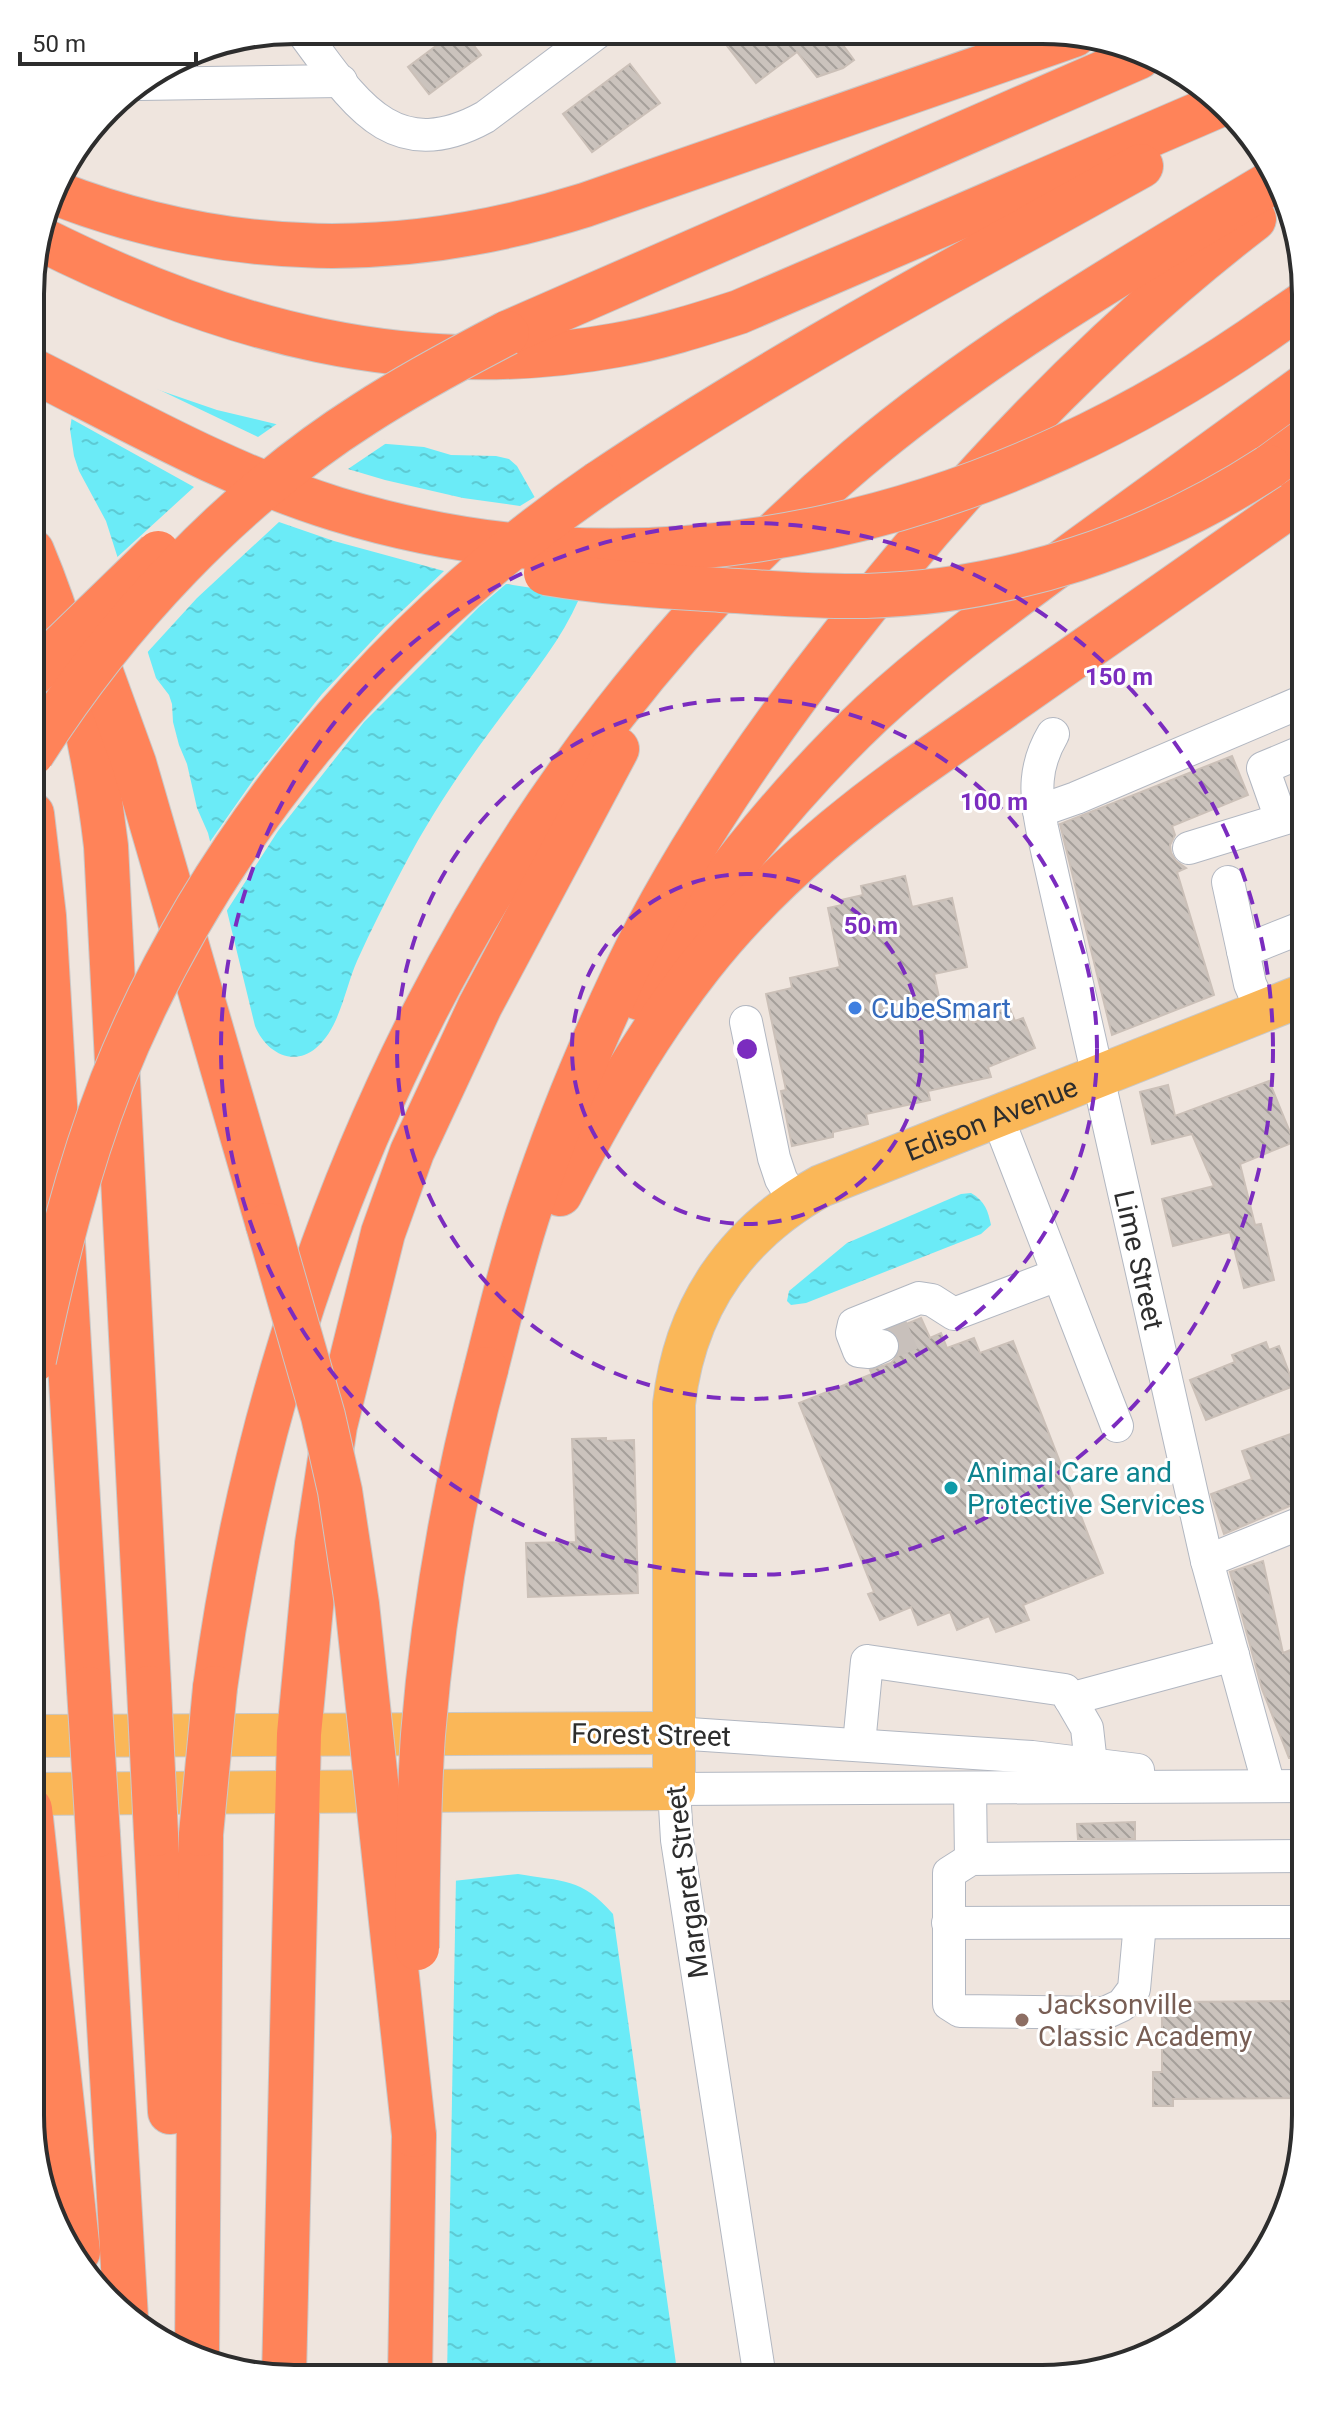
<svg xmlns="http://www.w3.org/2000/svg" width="1336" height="2409" viewBox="0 0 1336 2409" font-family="Roboto,sans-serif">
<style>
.water{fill:url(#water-ripples)}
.pier{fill:#efe5de}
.building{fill:url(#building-back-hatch);stroke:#cbc0b8;stroke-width:2}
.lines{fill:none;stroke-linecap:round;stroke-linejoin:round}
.minor-tunnel{stroke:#c8c0bb;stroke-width:32;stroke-dasharray:32 16;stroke-linecap:butt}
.minor-casing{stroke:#b2b7c1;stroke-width:34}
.major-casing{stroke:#c8c8c8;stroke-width:44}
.highway-casing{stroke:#c8c8c8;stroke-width:46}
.minor{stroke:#fff;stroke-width:32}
.major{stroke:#fab758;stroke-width:42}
.highway{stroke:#ff8359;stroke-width:44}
.highway-bridge-casing{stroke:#c8c8c8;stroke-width:46;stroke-linecap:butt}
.highway-bridge{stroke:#ff8359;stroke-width:44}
.ring{fill:none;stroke:#7b2cbf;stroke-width:4;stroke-dasharray:14 10}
.shop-dot{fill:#3f7fe0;stroke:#fff;stroke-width:3}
.culture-dot{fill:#0f9aa8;stroke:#fff;stroke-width:3}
.education-dot{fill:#8d6e63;stroke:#fff;stroke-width:3}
.labels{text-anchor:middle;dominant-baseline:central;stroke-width:6;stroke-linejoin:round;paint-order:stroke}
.shop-label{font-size:28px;fill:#366cbe;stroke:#fff;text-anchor:start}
.street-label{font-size:28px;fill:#2d2d2d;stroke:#fff}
.culture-label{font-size:28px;fill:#0d838f;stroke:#fff;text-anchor:start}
.education-label{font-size:28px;fill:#785e54;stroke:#fff;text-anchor:start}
.rim{fill:none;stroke:#2d2d2d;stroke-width:4}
.centre{fill:#7b2cbf;stroke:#fff;stroke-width:4}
.ring-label{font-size:24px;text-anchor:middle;font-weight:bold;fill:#7b2cbf;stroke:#fff;stroke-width:6;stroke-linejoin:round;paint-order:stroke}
</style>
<defs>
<pattern id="water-ripples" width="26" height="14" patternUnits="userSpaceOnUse" patternTransform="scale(2)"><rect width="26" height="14" fill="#6bebf7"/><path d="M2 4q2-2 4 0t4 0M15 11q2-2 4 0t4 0" fill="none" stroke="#5dcad4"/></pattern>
<pattern id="building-back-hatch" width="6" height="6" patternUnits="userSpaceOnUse" patternTransform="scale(2)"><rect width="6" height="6" fill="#cbc3bd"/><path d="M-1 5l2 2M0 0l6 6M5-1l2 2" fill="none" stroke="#a59f9a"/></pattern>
</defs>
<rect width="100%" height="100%" fill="#efe5de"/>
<g class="water">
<path d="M150 387 217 410 288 427 375 443 424 447 451 455 496 456 509 459 517 466 538 503 579 599C558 647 522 687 491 730 459 773 428 820 403 868 387 898 371 930 357 961 345 988 340 1028 316 1048 292 1068 265 1051 255 1026L208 833 197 808 187 764 179 745 173 722 172 704 169 695 156 678 106 521 79 471 74 456 70 429 72 416Z"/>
<path d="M971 1193C985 1201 988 1211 991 1225L981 1234 806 1303 791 1305 787 1301 789 1291 847 1243 961 1194Z"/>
<path d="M518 1874C563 1882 581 1877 613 1914L678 2378 408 2377 453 1881Z"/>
</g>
<g class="pier">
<polygon points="117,381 145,383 258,437 281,421 345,435 391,440 348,469 385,480 463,498 520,506 538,495 584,596 506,584 479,607 364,722 278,831 224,915 207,846 254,779 322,694 385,627 444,571 334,541 279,522 197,598 144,656 113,561 194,487 68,417 75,403 101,385"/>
<polygon points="456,1876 447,2377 404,2377 406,1936 429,1890"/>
</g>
<g class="building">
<polygon points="456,31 463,31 481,55 429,94 408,67"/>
<polygon points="717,33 834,33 854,60 843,68 817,77 797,52 756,83"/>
<polygon points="630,64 660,103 592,152 563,114"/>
<polygon points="1232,756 1248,795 1172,826 1175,835 1170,845 1171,853 1176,861 1186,868 1177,872 1214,995 1112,1035 1060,824"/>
<polygon points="905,876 912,907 952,898 967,967 934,974 942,1011 969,1005 973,1023 1009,1007 1015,1021 1023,1018 1035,1048 988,1067 991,1077 928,1091 930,1100 866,1114 868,1124 833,1132 833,1137 792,1146 781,1091 786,1090 766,994 792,988 790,978 840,967 828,908 842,905 841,900 863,895 861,886"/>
<polygon points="1269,1081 1294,1142 1240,1164 1255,1225 1261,1224 1274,1280 1244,1288 1230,1232 1173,1246 1162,1199 1214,1186 1192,1134 1152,1144 1140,1092 1168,1085 1175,1116"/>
<polygon points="921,1318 930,1338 941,1333 947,1348 974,1338 980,1353 1013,1341 1103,1573 1023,1605 1029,1620 996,1632 989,1616 957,1630 950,1612 918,1625 911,1607 880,1620 868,1594 874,1592 799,1403 872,1374 870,1370 891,1363 898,1356 901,1347 899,1337 891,1330"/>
<polygon points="1266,1342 1269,1350 1279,1346 1294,1386 1206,1420 1190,1380 1235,1362 1232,1355"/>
<polygon points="1302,1430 1306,1439 1306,1499 1224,1534 1211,1494 1252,1479 1242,1451"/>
<polygon points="606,1438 606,1441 634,1440 638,1593 528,1597 526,1543 576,1542 572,1439"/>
<polygon points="1263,1561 1283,1653 1306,1644 1306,1759 1289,1758 1262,1689 1230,1572"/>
<polygon points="1135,1822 1135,1839 1078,1839 1077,1824"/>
<polygon points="1305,2001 1305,2098 1173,2099 1173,2106 1153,2106 1153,2072 1162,2072 1162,2002"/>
</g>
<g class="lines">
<polyline class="minor-tunnel" points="882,1346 926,1328"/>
<defs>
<g id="minor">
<path d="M301 30C352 98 391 169 485 117L598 32"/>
<polyline points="139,84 341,81"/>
<path id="s1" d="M1053 734C1034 766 1035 793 1042 828L1207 1561 1269 1786"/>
<polyline points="1039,811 1076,798 1306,700"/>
<polyline points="1281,819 1263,768 1306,750"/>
<polyline points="1189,848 1306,812"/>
<polyline points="1228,882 1243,951"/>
<polyline points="1262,1011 1250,984 1243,951 1306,926"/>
<polyline points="746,1022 774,1158 781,1179 795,1202"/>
<polyline points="997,1116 1117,1426"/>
<polyline points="882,1346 869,1352 859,1351 852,1333 854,1324 919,1298 932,1300 954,1314 1057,1275"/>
<polyline points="1207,1561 1306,1521"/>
<polyline points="1070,1699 1233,1655"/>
<polyline points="675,1733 1032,1757 1138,1770"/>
<polyline points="859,1744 867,1661 1065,1690 1087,1728 1091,1764"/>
<polyline points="970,1788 971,1859"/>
<polyline points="948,1923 1305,1922"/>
<polyline points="1140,1923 1134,1989 1122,2005 1105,2013 960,2011 949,2004 949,1873 971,1859 1305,1856"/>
<polyline points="760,2378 677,1840 674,1789 1306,1786"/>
</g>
<g id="major">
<polyline points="30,1736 675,1733"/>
<path id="s2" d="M30 1794 674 1789V1404C685 1307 735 1234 821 1186L1306 994"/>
</g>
<g id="highway">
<path d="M53 192C230 261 404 262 585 205L1074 35"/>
<path d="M39 238C222 330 411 383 617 345 658 338 699 325 739 312L1222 104"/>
<polyline points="1277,322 1306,302"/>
<polyline points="507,333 1139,57"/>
<polyline points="1269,467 1306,440"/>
<path d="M599 483C772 366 958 268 1141 166"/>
<path d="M32 551C72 646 94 744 106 846L149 1688"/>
<polyline points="93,650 134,763 268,1225"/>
<polyline points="32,814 44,916 89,1689"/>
<path d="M639 998C707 895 782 798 872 713 936 654 1006 604 1076 552 1153 496 1229 441 1306 385"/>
<path d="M560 1194C601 1115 646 1035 701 965 759 891 831 829 906 775L1306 495"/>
<path d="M486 1369C500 1314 513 1258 531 1205 556 1129 590 1047 624 975 681 856 757 745 838 642 959 486 1097 340 1254 219"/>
<path d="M215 1688C277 1222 496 765 857 459 985 351 1130 267 1274 181"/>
<polyline points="30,1809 78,2252"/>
<polyline points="156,1834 170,2112"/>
<polyline points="98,1835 126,2318"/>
<polyline points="197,2358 201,1834"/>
<polyline points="284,2377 299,1734 317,1544 335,1426 383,1233 412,1152 480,1006 617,749"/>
<polyline points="410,2377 414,2135"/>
</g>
</defs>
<use href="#minor" class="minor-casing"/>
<use href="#major" class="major-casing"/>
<use href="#highway" class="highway-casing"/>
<use href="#minor" class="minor"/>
<use href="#major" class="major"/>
<use href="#highway" class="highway"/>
<defs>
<g id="highway-bridge">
<path d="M32 370C131 420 229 476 336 509 666 610 1002 518 1277 322"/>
<path d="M546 573C604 583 662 586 721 590 769 593 817 597 866 596 1010 592 1149 545 1269 467"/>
<polyline points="32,675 158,553"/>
<path d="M32 754C116 622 232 498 364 414 410 384 459 358 507 333"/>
<polyline points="268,1225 323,1416 340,1491 357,1604 414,2135"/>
<path d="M34 1360C54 1265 77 1171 112 1081 209 838 385 630 599 483"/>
<polyline points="149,1688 156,1834"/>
<polyline points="89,1689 98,1835"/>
<polyline points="201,1834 215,1688"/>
<path d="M417 1948C418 1877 418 1806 423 1735 433 1611 454 1489 486 1369"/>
</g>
</defs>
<use href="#highway-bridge" class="highway-bridge-casing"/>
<use href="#highway-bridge" class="highway-bridge"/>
</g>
<g class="ring">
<circle cx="747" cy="1049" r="175"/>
<circle cx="747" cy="1049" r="350"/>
<circle cx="747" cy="1049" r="526"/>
</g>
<circle class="shop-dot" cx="855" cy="1008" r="8"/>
<circle class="culture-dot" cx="951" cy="1488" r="8"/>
<circle class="education-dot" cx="1022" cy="2020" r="8"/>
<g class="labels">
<g class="shop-label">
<text x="871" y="1008">CubeSmart</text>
</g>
<g class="street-label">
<text stroke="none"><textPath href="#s2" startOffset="1486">Edison Avenue</textPath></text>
<text stroke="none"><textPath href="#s1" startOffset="540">Lime Street</textPath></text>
<text transform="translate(651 1735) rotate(1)">Forest Street</text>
<text transform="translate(687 1882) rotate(-97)">Margaret Street</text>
</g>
<g class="culture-label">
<text x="967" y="1472">Animal Care and<tspan x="967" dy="32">Protective Services</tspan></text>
</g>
<g class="education-label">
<text x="1038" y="2004">Jacksonville<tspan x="1038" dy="32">Classic Academy</tspan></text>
</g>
</g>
<path d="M0 0H1336V2409H0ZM294 44H1042A250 250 0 0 1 1292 294V2115A250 250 0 0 1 1042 2365H294A250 250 0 0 1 44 2115V294A250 250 0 0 1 294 44Z" fill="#fff" fill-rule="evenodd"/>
<path class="rim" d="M294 44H1042A250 250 0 0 1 1292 294V2115A250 250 0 0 1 1042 2365H294A250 250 0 0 1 44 2115V294A250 250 0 0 1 294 44Z"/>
<circle cx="747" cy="1049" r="12" class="centre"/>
<g class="ring-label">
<text x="1119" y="685">150 m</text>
<text x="994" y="810">100 m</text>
<text x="871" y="934">50 m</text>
</g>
<path d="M20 52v12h176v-12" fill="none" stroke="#2d2d2d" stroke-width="4"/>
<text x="32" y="52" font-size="24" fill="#2d2d2d" stroke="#ffffff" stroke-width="6" paint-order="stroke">50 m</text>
</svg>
